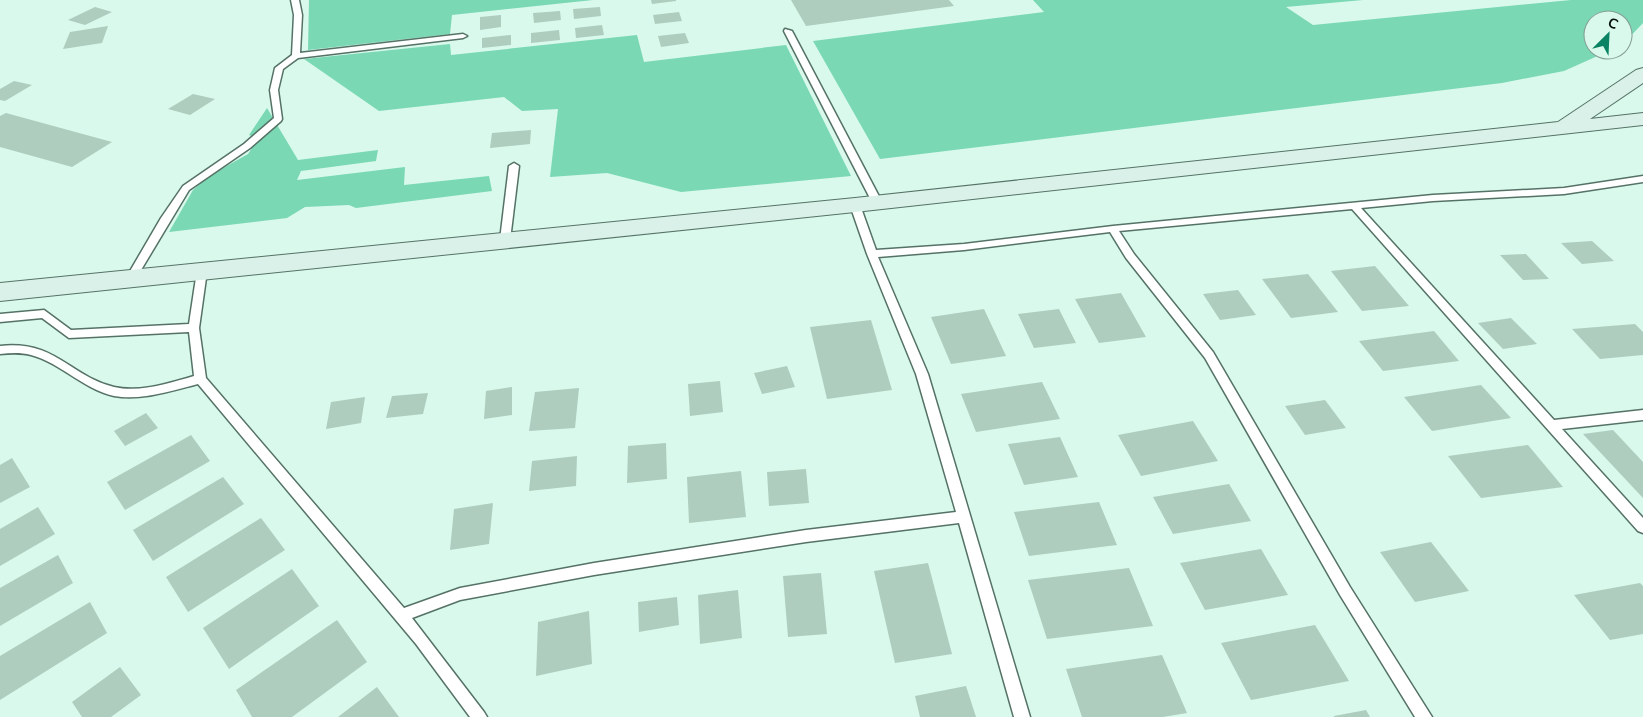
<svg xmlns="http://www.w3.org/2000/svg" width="1643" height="717" viewBox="0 0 1643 717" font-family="Mulish,sans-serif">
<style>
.forest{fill:#7ad8b5}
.building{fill:#aecdbf}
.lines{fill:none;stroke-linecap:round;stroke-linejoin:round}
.lane-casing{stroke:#557266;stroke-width:3}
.secondary-casing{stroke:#557266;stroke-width:2}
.lane{fill:#fff;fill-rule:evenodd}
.secondary{fill:#d9f1e8;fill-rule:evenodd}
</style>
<rect width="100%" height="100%" fill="#d9f9ec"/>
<g class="forest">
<polygon points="309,0 593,0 452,15 450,34 308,50"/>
<polygon points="1033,0 1363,0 1286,7 1313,25 1571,0 1643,0 1643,23 1623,44 1623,20 1593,20 1593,50 1611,50 1564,71 1502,83 880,159 813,41 1044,12"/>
<polygon points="637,35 644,62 786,45 851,176 681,192 607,173 550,177 558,109 522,111 504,97 379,111 304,59 450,44 451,55"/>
<polygon points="267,108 298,160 378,150 376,161 301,171 297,180 405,167 404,185 489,176 492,191 356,208 349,205 305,207 287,218 169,232 193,190 209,176 248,154 258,139 249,135"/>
</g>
<g class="building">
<polygon points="651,0 676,0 676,1 652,4"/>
<polygon points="791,0 949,0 954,6 806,26"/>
<polygon points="95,7 112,12 85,25 68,20"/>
<polygon points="600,7 601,16 574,19 573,9"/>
<polygon points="560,11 561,20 534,23 533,13"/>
<polygon points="679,12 682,21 655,24 653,15"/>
<polygon points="501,15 501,27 480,30 480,17"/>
<polygon points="602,25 604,35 576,38 575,28"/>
<polygon points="108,26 102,43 63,49 70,32"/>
<polygon points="559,30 560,40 531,43 531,33"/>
<polygon points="685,33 689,43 661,47 658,36"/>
<polygon points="511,35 511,45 482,48 482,38"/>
<polygon points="14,81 32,85 5,101 0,100 0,89"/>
<polygon points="193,94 215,99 190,115 168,109"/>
<polygon points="6,113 112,142 72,167 0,147 0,116"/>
<polygon points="531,130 530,144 490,148 492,133"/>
<polygon points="1592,241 1614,261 1582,264 1561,243"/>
<polygon points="1526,254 1549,279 1523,280 1500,255"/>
<polygon points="1375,266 1409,306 1362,311 1331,271"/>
<polygon points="1308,274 1338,312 1291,318 1262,279"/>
<polygon points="1238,290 1256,315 1220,320 1203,294"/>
<polygon points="1121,293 1146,337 1099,343 1075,299"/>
<polygon points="984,309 1006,356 951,364 931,317"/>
<polygon points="1059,309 1076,343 1034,348 1018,314"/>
<polygon points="1511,318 1537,344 1503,349 1478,323"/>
<polygon points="871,320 892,390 827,399 810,327"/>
<polygon points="1635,324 1643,332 1643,355 1600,359 1572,329"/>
<polygon points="1434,331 1459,361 1383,371 1359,341"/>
<polygon points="787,366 795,387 762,394 754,373"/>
<polygon points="720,381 723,412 690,416 688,384"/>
<polygon points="1042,382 1060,419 976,432 961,394"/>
<polygon points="1481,385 1511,418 1432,431 1404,397"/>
<polygon points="512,387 512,415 484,419 486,391"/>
<polygon points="579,388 575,428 529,431 535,392"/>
<polygon points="428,393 423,414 386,418 392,396"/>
<polygon points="365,397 361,423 326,429 331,402"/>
<polygon points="1325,400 1346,428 1305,435 1285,406"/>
<polygon points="146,413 158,428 125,446 114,431"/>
<polygon points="1193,421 1218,461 1141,476 1118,435"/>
<polygon points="1613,430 1643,462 1643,498 1583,434"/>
<polygon points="191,435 210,461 125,510 107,482"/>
<polygon points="1060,437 1078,477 1024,485 1008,444"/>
<polygon points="666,443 667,479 627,483 628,446"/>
<polygon points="1528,445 1563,487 1481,498 1448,456"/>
<polygon points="577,456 576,486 529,491 532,461"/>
<polygon points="12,458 30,487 0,503 0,465"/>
<polygon points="806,469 809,503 769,506 767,472"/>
<polygon points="741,471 746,517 689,523 687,477"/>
<polygon points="223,477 244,504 153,561 133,530"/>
<polygon points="1229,484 1251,521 1173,534 1153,497"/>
<polygon points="1099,502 1117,545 1029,556 1014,512"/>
<polygon points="493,503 489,544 450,550 454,509"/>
<polygon points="38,507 55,534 0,566 0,529"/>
<polygon points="261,518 285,550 188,612 166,577"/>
<polygon points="1431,542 1469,591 1415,602 1380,552"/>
<polygon points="1261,549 1288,595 1205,610 1180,563"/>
<polygon points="58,555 73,583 0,626 0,588"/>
<polygon points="928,563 952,654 895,663 874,571"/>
<polygon points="1129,568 1153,626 1047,639 1028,580"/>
<polygon points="292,569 319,606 229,669 203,628"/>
<polygon points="821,573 827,634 788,637 783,576"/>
<polygon points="1640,583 1643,586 1643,634 1610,640 1574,595"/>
<polygon points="738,590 742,638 700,644 698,595"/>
<polygon points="677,597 679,625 639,632 638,602"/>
<polygon points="90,602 107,633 0,700 0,656"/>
<polygon points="589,611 592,664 536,676 538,622"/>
<polygon points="337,620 367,662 292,717 252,717 236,690"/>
<polygon points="1315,625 1349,681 1251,700 1221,643"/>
<polygon points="1162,655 1187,713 1163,717 1082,717 1066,669"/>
<polygon points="120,667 141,695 111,717 82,717 72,702"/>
<polygon points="966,686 976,717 920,717 915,696"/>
<polygon points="377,687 399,717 338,717"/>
<polygon points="1366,710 1370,717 1334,717 1334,716"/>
</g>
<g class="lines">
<defs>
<g id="lane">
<polygon points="291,0 299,0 302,15 300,53 463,34 467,36 463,38 298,58 283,69 278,90 282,119 281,121 250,148 189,190 135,280 127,280 126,278 161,218 183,186 244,144 274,118 270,90 275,68 292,55 294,15"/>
<polygon points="785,29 792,31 882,202 880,204 877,205 872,202 784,31"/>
<polygon points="514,163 519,166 510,240 505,243 500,240 509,166"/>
<path d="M1643 176V182L1564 194 1433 201 1361 208 1554 420 1643 410V420L1562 429 1643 518V533L1638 531 1352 209 1119 231 1134 254 1213 352 1350 587 1432 717H1415L1340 595 1205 358 1126 258 1110 232 964 250 878 257 928 374 1030 717H1014L959 523 806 542 594 575 460 600 412 618 484 712 487 717H470L416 644 198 384C171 391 141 401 114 396 83 389 61 363 31 355 20 352 10 353 0 354V346C56 340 69 376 114 387 140 393 169 383 194 376L189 332 69 338 42 318 0 322V314L44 310 71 330 189 324 197 271 198 269H206L207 271 199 328 206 378 404 608 460 588 594 563 806 530 956 512 916 374 867 254 850 205 852 203H858L860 205 876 250 964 244 1113 226 1433 195 1564 188Z"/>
</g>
<polygon id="secondary" points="1643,68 1643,83 1590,119 1643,113 1643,125 855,212 0,301 0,283 855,198 1558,122 1636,70"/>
</defs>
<use href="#lane" class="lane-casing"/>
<use href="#secondary" class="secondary-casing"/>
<use href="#lane" class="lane"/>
<use href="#secondary" class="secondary"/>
</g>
<g transform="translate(1608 35) rotate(24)"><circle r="24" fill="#d9f9ec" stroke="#859d93"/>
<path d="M0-4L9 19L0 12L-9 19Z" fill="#098363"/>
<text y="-8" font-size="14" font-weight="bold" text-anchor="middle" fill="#07120d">С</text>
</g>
</svg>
